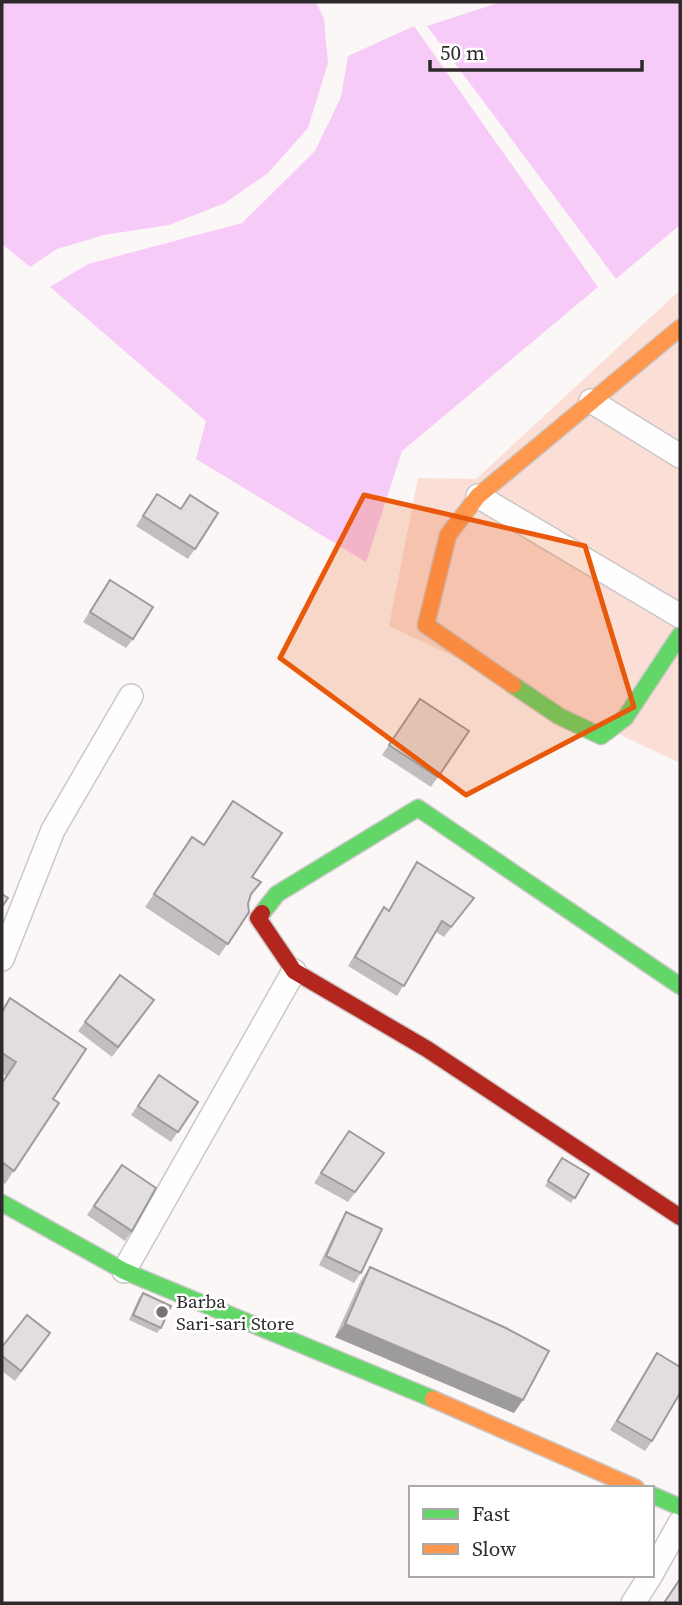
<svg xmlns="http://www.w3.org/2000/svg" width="682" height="1605" viewBox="0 0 682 1605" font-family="'Source Serif 4',serif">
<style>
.green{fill:#fbdfd7}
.water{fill:#f7cbf8}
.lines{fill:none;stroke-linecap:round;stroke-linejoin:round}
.street-casing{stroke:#cbc7c7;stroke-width:26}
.fast-casing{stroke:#cbc7c7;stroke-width:19}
.slow-casing{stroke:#cbc7c7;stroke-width:19}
.jam-casing{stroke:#cbc7c7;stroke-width:19}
.street{stroke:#fffefe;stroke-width:23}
.fast{stroke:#63d668;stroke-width:16}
.slow{stroke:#ff974d;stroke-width:16}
.jam{stroke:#b3261e;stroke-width:16}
.wall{fill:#c2bebf}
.shaded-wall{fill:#9e9b9b}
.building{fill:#e2ddde;stroke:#9e9b9b;stroke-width:2}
.marked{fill:#e8590c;fill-opacity:0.2;stroke:#e8590c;stroke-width:5;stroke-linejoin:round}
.poi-dot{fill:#767172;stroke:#fff;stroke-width:2.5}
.labels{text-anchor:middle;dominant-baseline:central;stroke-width:5;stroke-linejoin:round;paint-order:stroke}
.poi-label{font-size:19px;fill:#2e292a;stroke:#fff;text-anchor:start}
</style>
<rect width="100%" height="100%" fill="#fcf7f7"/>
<polygon class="green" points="680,290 680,763 389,626 418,478 476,479"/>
<g class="water">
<polygon points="2,2 316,2 324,19 328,63 308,128 268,173 225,203 169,225 104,235 57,249 30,267 2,244"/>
<polygon points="501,2 680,2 680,225 616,279 427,26"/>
<polygon points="414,26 598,287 402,451 366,562 196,459 206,421 50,287 88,264 242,223 315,151 341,97 348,56"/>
</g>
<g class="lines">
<defs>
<g id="street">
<polyline points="591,401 680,456"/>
<polyline points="478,496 680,616"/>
<polyline points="2,959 53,830 131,696"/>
<polyline points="124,1271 294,971"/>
<polyline points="652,1573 680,1523"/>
<polyline points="633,1603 651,1575"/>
</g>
<g id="fast">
<polyline points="513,685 559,716 601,736 625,718 680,635"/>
<polyline points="262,913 277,894 418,808 680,986"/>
<polyline points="2,1203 124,1271 433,1399"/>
<polyline points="652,1495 680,1507"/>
</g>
<g id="slow">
<polyline points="513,685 426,625 448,535 478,496 680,328"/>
<polyline points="433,1399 636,1488"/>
</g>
<polyline id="jam" points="262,913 258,918 294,971 427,1049 680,1217"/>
</defs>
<use href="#street" class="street-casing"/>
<use href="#fast" class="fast-casing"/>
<use href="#slow" class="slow-casing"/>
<use href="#jam" class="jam-casing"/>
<use href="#street" class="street"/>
<use href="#fast" class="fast"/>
<use href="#slow" class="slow"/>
<use href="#jam" class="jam"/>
</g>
<g class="wall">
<polygon points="157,494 181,509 190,495 195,549 188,559 136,526"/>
<polygon points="110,580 133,639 126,648 83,622"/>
<polygon points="420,699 469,731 431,787 382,755"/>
<polygon points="192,837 252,877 248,904 249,912 219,956 145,907"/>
<polygon points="417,862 467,907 444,937 436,932 397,996 348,966 377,917 384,907 389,910"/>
<polygon points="147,1010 112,1057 78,1031 85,1022"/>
<polygon points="2,1011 53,1099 59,1103 5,1184 2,1182 2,1082 6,1076 2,1073"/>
<polygon points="159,1075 198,1102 171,1142 131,1115"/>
<polygon points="349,1131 384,1153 348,1202 314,1183"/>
<polygon points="562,1158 589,1174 571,1203 545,1186"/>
<polygon points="122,1165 132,1231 125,1241 87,1215"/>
<polygon points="346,1212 361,1273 354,1283 319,1265 340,1222"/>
<polygon points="370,1267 514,1413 335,1337 361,1280"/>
<polygon points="143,1293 161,1328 157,1333 129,1320 139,1298"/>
<polygon points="43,1343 15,1381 2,1371 2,1347"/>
<polygon points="657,1353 652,1441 645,1451 610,1430"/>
</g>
<polygon class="shaded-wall" points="345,1324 523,1400 514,1413 335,1337"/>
<g class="building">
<polygon points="157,494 181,509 190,495 218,513 195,549 143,516"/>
<polygon points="110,580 153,607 133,639 90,612"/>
<polygon points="420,699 469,731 438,777 389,745"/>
<polygon points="233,801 282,833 252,877 261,882 251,894 248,904 249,912 228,944 154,894 192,837 204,845"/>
<polygon points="417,862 474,898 451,927 442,921 404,986 355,957 384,907 389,911"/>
<polygon points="2,894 8,898 2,907"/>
<polygon points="120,975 154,1000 118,1047 85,1022"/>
<polygon points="10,998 86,1049 53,1099 59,1103 14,1171 2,1162 2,1083 16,1062 2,1053 2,1012"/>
<polygon points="159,1075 198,1102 178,1132 138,1106"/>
<polygon points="349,1131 384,1153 355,1192 321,1173"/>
<polygon points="562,1158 589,1174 575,1198 548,1181"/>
<polygon points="122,1165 156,1188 132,1231 94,1206"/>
<polygon points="346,1212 382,1229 361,1273 326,1256"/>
<polygon points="370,1267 506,1328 549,1351 523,1400 345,1324"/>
<polygon points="143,1293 171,1306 161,1328 133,1315"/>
<polygon points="27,1315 50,1333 21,1371 2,1356 2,1347"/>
<polygon points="657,1353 680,1367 680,1393 652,1441 617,1421"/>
<polygon points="680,1579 680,1603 664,1603"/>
</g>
<path class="marked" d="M364 495 585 546 634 707 466 795 280 658Z"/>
<circle class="poi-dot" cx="162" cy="1312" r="7"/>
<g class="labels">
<g class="poi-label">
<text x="176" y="1301">Barba<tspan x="176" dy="22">Sari-sari Store</tspan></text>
</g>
</g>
<rect width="682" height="1605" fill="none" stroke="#2e292a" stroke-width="7"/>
<rect x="409" y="1486" width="245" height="91" fill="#ffffff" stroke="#aba9aa" stroke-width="2"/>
<rect x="423" y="1509" width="35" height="10" fill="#63d668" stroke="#aba9aa" stroke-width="2"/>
<text x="472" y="1521" font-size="21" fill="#2e292a">Fast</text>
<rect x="423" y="1544" width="35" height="10" fill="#ff974d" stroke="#aba9aa" stroke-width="2"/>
<text x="472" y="1556" font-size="21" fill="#2e292a">Slow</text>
<path d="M430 60v10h212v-10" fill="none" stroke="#2e292a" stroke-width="3.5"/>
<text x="440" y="60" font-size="21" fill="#2e292a" stroke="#ffffff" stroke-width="5" paint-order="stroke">50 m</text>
</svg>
